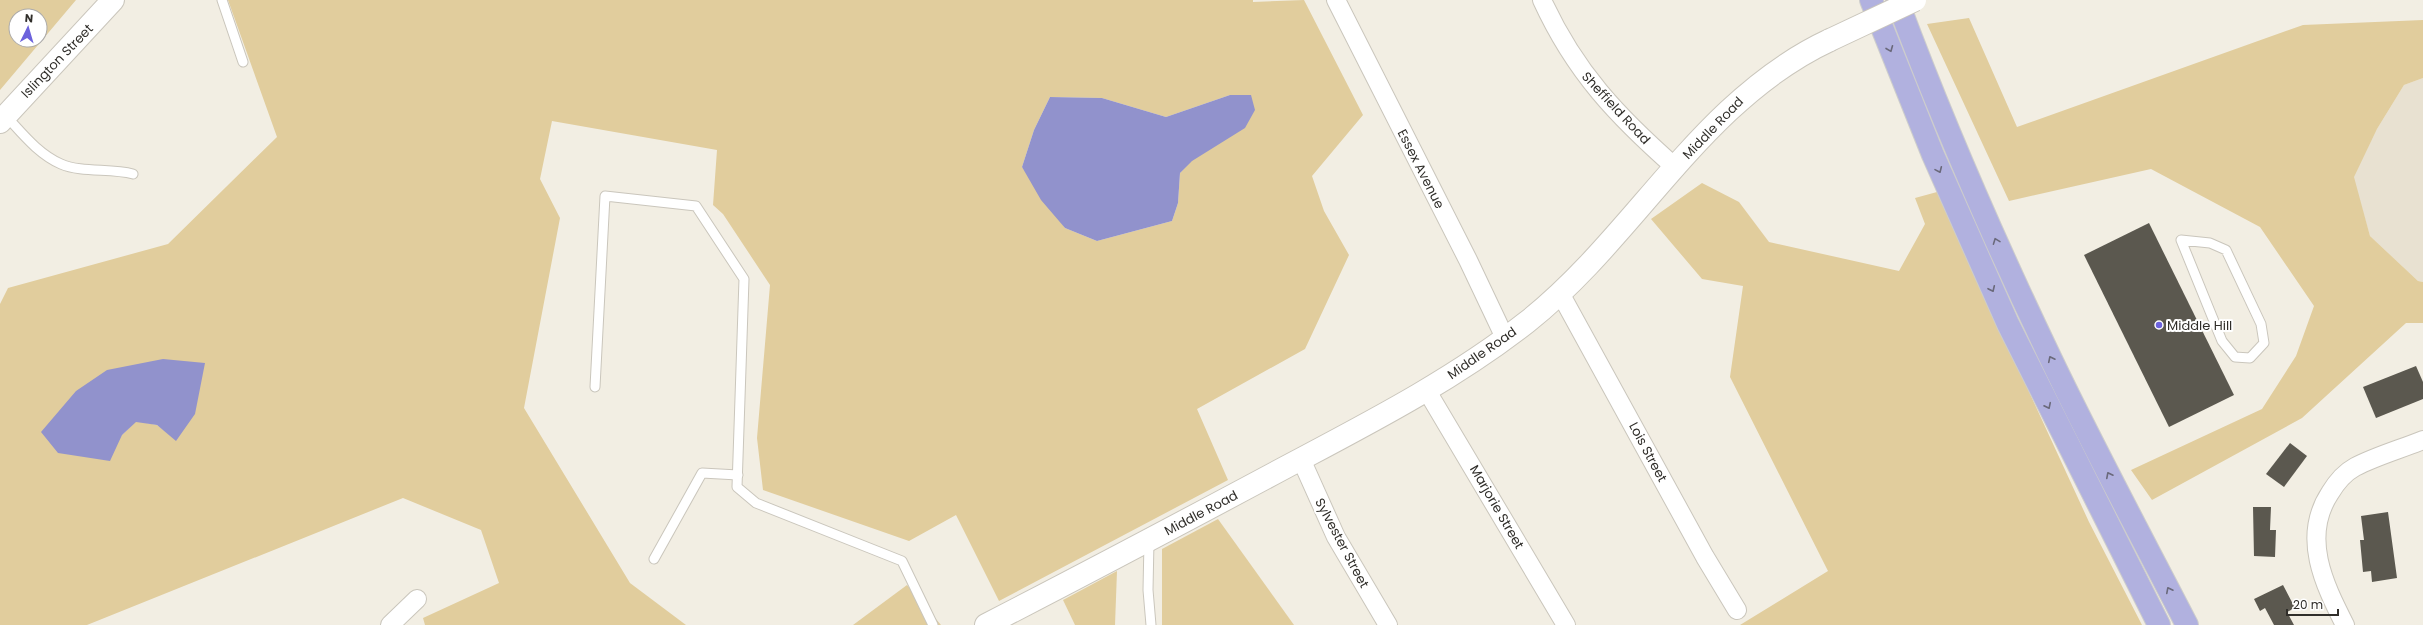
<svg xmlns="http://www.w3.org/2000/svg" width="2423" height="625" viewBox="0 0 2423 625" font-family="Poppins,sans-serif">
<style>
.built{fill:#e8e1d1}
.green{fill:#e1cd9d;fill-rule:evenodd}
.water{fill:#9192cc}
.building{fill:#5b584f}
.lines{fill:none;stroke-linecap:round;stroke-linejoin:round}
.service-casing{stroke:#cac6bc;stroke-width:11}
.minor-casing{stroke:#cac6bc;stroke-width:20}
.tertiary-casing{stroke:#cac6bc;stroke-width:24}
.secondary-casing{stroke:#cac6bc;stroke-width:24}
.primary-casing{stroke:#cdcdcc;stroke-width:24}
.service{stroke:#fff;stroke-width:9}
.minor{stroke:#fff;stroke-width:18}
.tertiary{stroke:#fff;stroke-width:22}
.secondary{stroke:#fff;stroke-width:22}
.primary{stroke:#b1b1df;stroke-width:22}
.secondary-bridge-casing{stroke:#cac6bc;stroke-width:24;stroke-linecap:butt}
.secondary-bridge{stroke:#fff;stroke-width:22}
.oneway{stroke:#6a697b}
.poi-dot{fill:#6c62dc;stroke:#fff;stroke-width:1.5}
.labels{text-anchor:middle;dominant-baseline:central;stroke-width:4;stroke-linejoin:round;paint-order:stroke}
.street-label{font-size:13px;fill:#302e2a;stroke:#fff}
.poi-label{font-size:13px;fill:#302e2a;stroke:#fff;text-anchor:start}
</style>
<rect width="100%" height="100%" fill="#f2eee3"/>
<polygon class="built" points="2423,78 2423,282 2418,281 2370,236 2353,177 2377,129 2404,85"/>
<g class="green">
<path d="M0 0H76L0 90ZM16 16H40V40H16Z"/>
<path d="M228 0H1253V2L1304 0 1363 115 1312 176 1324 211 1349 255 1305 349 1197 409 1228 480 999 601 956 515 909 541 763 490 757 438 770 285 723 214 713 205 717 150 552 121 540 179 560 218 524 408 630 583 686 625H425L423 618 499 583 481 530 403 498 87 625H0V304L8 288 168 244 277 137ZM1230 95 1191 161 1180 173 1178 203 1172 221 1097 241 1065 228 1022 167 1034 130 1050 97 1102 98 1166 117ZM163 359 177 440 157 425 136 421 122 435Z"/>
<polygon points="1969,18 2017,127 2303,25 2423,20 2423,78 2404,85 2377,129 2354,177 2370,236 2418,281 2423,282 2423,323 2406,323 2302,418 2152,500 2131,470 2262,409 2296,356 2314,306 2260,227 2151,169 2009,201 1927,24"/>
<polygon points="1702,183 1739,202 1769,242 1899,271 1925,224 1915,198 1937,192 2089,522 2142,625 1740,625 1828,571 1730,377 1743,286 1702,279 1651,219"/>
<polygon points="1218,519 1294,625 1162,625 1162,549"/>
<polygon points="1117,571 1115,625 1075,625 1063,600"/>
<polygon points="907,585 941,625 853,625"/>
</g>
<g class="water">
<polygon points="1230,95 1251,95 1255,110 1245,128 1192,161 1180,173 1178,203 1172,221 1097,241 1065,228 1041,200 1022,167 1034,130 1050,97 1102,98 1166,117"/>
<polygon points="163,359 205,363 195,414 176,441 157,425 136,422 122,435 110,461 58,453 41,432 76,391 107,370"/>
</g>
<g class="building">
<polygon points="2149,223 2234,395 2169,427 2084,255"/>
<polygon points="2416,366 2423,382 2423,399 2376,418 2363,387"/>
<polygon points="2290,443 2307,456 2284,487 2266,474"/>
<polygon points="2253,507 2271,507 2270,530 2276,530 2275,557 2254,556"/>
<polygon points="2388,512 2397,578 2372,582 2371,571 2363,572 2360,540 2364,540 2361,516"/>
<polygon points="2283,585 2295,608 2287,612 2294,625 2274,625 2265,608 2260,611 2254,599"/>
</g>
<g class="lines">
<defs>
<g id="service">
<polyline points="222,0 243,62"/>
<path d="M6 116C22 133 38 154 61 164 82 173 110 168 133 174"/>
<polygon points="2181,240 2210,243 2226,250 2261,324 2264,343 2250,358 2235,357 2222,341"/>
<polyline points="595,387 605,196 696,206 744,279 737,487 756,503 902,561 933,625"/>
<polyline points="1149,541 1148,590 1151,625"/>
<polyline points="654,559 702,473 738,475"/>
</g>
<g id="minor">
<polyline points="1336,0 1468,260 1505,338"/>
<path d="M1542 0C1575 72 1617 116 1676 168"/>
<polyline points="1560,293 1705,557 1737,610"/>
<polyline points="1427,391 1566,625"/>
<polyline points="1301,459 1336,537 1388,625"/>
<polyline points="390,625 417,599"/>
<path d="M2345 625C2324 584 2301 537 2330 493 2336 483 2344 473 2355 467 2376 456 2401 449 2423 440"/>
</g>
<polyline id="tertiary" points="0,122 113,0"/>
<path id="secondary" d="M986 625C1087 573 1187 520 1286 467 1369 423 1453 380 1527 322 1636 236 1701 100 1830 40"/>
<g id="primary">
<polyline points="1871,0 1933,155 2008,324 2159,625"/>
<path d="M1897 0C1942 121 1994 240 2050 357 2093 447 2141 536 2187 625"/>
</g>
</defs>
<use href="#service" class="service-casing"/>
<use href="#minor" class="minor-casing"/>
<use href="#tertiary" class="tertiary-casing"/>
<use href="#secondary" class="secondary-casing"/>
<use href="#primary" class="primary-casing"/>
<use href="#service" class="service"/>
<use href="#minor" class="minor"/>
<use href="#tertiary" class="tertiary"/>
<use href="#secondary" class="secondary"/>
<use href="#primary" class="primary"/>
<defs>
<polyline id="secondary-bridge" points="1830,40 1915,0"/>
</defs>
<use href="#secondary-bridge" class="secondary-bridge-casing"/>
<use href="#secondary-bridge" class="secondary-bridge"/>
</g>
<defs><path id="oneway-chevron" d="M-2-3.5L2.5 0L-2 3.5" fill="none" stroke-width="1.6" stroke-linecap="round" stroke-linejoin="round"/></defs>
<g class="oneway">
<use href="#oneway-chevron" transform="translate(1890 49) rotate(68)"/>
<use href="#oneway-chevron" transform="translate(1939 170) rotate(66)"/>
<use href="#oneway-chevron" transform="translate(1996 241) rotate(-111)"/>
<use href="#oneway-chevron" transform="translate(1992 289) rotate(65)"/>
<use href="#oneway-chevron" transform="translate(2051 359) rotate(-116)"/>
<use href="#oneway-chevron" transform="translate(2048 406) rotate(64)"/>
<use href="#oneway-chevron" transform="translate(2109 475) rotate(-117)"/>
<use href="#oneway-chevron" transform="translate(2169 590) rotate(-117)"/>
</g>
<circle class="poi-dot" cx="2159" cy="325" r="4"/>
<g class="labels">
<g class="street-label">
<text transform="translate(57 61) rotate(-46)">Islington Street</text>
<text transform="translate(1616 108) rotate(47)">Sheffield Road</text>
<text transform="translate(1713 128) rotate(-46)">Middle Road</text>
<text transform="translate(1421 169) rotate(63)">Essex Avenue</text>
<text transform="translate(1482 353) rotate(-35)">Middle Road</text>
<text transform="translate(1648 452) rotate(62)">Lois Street</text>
<text transform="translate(1497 507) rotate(60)">Marjorie Street</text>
<text transform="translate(1201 513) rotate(-28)">Middle Road</text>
<text transform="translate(1342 543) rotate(62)">Sylvester Street</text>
</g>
<g class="poi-label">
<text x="2167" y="325">Middle Hill</text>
</g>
</g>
<g transform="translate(28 28) rotate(5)"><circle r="19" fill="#ffffff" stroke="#acabaa"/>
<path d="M0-3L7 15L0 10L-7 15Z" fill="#6c62dc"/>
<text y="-6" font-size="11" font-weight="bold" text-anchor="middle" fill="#302e2a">N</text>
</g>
<path d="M2287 609v6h51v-6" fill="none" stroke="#302e2a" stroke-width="2"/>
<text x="2293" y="609" font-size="12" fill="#302e2a" stroke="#ffffff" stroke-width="3" paint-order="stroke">20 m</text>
</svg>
